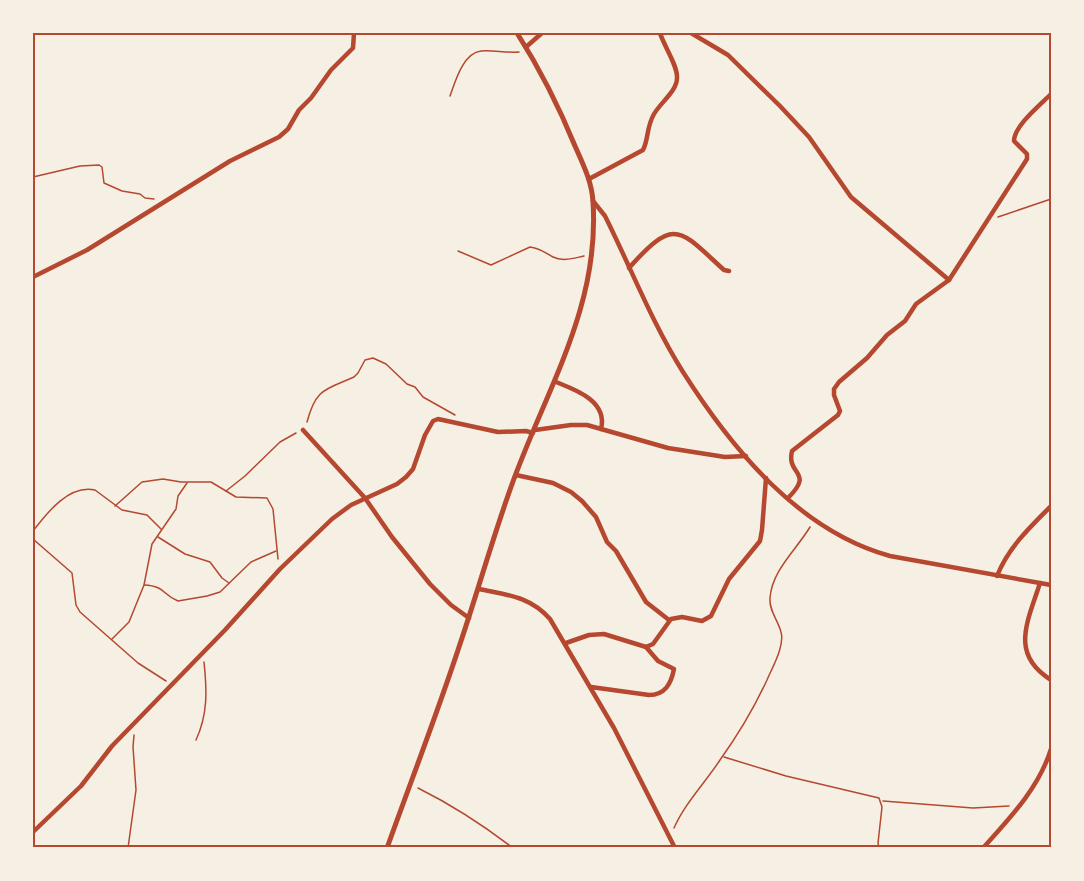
<svg xmlns="http://www.w3.org/2000/svg" width="1084" height="881" viewBox="0 0 1084 881" font-family="Signika,sans-serif">
<style>
.lines{fill:none;stroke-linecap:round;stroke-linejoin:round}
.path{stroke:#b5482f;stroke-width:1.5}
.minor{stroke:#b5482f;stroke-width:4.5}
.tertiary{stroke:#b5482f;stroke-width:5}
.neatline{fill:none;stroke:#b5482f;stroke-width:2}
</style>
<rect width="100%" height="100%" fill="#f6efe4"/>
<g class="lines">
<g class="path">
<path d="M450 96C455 82 463 53 481 51 493 50 506 53 519 52"/>
<polyline points="33,177 80,166 99,165 102,167 104,183 122,191 140,194 145,198 154,199"/>
<polyline points="998,217 1051,199"/>
<path d="M458 251 491 265 530 247C540 248 545 253 553 257 563 262 574 258 584 256"/>
<path d="M307 422C316 388 325 390 354 377L358 373 365 360 373 358 386 364 407 384 415 387 423 397 455 415"/>
<polyline points="226,491 245,476 280,442 296,433"/>
<polyline points="115,506 142,482 163,479 181,482 211,482 236,497 267,498 273,509 278,559"/>
<path d="M33 531C47 513 69 484 95 490L122 510 147 515 161 529"/>
<polyline points="158,537 185,554 210,562 222,578 229,583"/>
<polyline points="33,539 72,573 76,605 80,612 138,663 166,681"/>
<path d="M144 585C166 586 162 595 178 601L207 596 220 592 251 562 276 551"/>
<polyline points="112,639 129,622 144,585 152,544 176,509 178,496 187,483"/>
<path d="M196 740C208 714 207 690 204 662"/>
<polyline points="724,757 786,776 879,798 882,807 878,843 879,848"/>
<path d="M418 788C452 805 483 825 513 848"/>
<polyline points="883,801 973,808 1009,806"/>
<path d="M674 828C685 803 705 783 720 760 738 735 754 708 767 680 772 668 785 646 781 632 778 620 769 611 770 598 772 570 797 549 810 527"/>
<polyline points="128,848 136,790 133,747 134,735"/>
</g>
<g class="minor">
<polyline points="691,33 728,55 780,106 809,137 851,197 949,280"/>
<polyline points="526,47 542,33"/>
<path d="M589 179 643 150C649 138 646 128 654 114 661 102 677 91 677 78 678 66 664 46 660 33"/>
<path d="M593 201 605 216C631 268 652 323 683 372 732 449 799 531 890 556L1051 585"/>
<path d="M629 268C675 216 679 229 724 270L729 271"/>
<polyline points="33,277 87,250 230,161 279,137 288,129 299,110 311,98 331,70 353,48 354,33"/>
<path d="M556 382C576 390 608 401 601 429"/>
<polyline points="303,430 365,498 392,537 430,584 451,605 469,618"/>
<polyline points="535,430 571,425 587,425 668,448 725,457 746,456"/>
<polyline points="516,475 553,483 571,492 582,501 596,517 607,542 616,551 646,602 669,620"/>
<path d="M788 498C815 471 786 476 792 451L838 415 840 411 834 395V389L839 382 867 358 887 335 905 321 916 304 949 280 1027 159V154L1014 141C1014 126 1040 105 1051 94"/>
<path d="M997 576C1008 548 1030 527 1051 506"/>
<path d="M1040 583C1028 621 1009 654 1051 680"/>
<path d="M479 589C507 595 530 596 550 619L614 728 675 848"/>
<polyline points="566,643 589,635 604,634 646,647 653,644 671,619 682,617 702,621 711,616 729,579 760,541 762,530 766,478"/>
<path d="M591 687 649 695C665 695 671 684 674 669L658 661 646 647"/>
<polyline points="33,832 81,786 112,746 225,630 280,569 332,519 351,505 397,484 406,477 413,469 425,435 433,421 438,419 498,432 526,431 533,433"/>
<path d="M983 848C1009 819 1039 788 1051 749"/>
</g>
<path class="tertiary" d="M387 848C411 781 437 714 459 647 477 594 492 540 511 487 545 391 600 308 593 202 592 182 583 164 575 146 559 107 540 69 517 33"/>
</g>
<rect width="1084" height="881" fill="none" stroke="#f6efe4" stroke-width="69"/>
<rect x="34" y="34" width="1016" height="812" class="neatline"/>
</svg>
